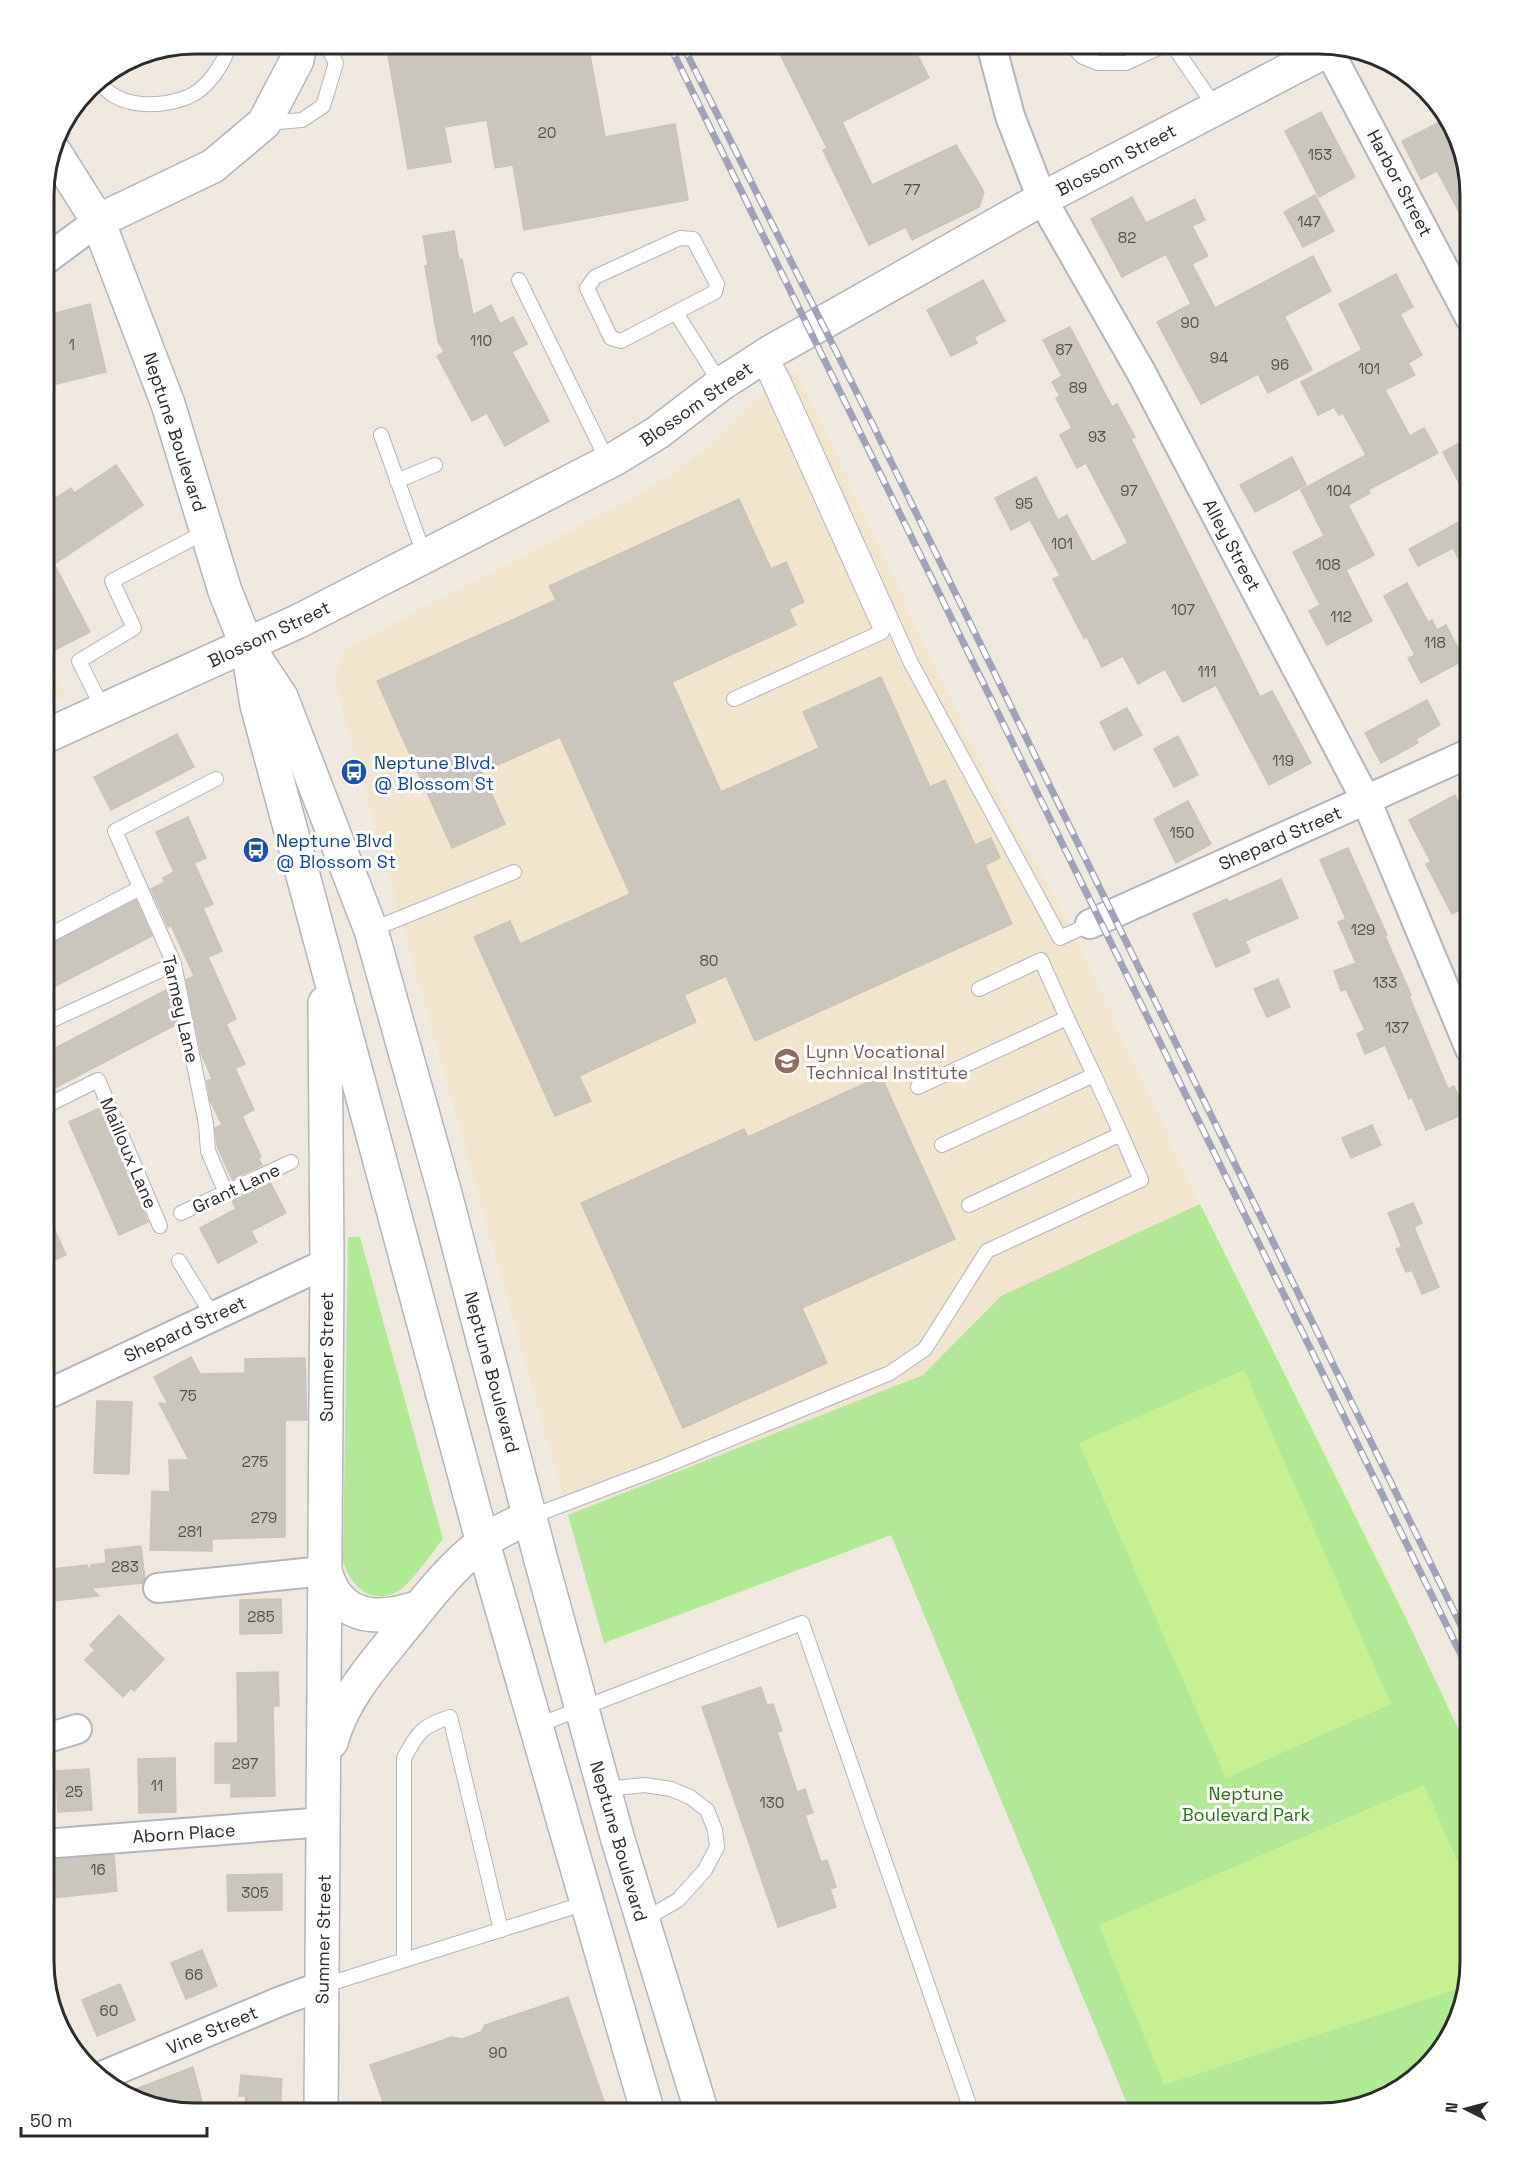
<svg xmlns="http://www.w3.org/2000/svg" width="1514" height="2157" viewBox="0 0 1514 2157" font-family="'Space Grotesk',sans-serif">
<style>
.education{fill:#f1e6cd}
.green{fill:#b2e997}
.pitch{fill:#c7f092}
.building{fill:#cac5bd;stroke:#cbc4b7;stroke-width:1.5}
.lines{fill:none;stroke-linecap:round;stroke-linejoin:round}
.lane-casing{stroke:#b2b4c1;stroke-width:16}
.street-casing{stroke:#b2b4c1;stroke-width:32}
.secondary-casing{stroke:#b2b4c1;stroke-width:36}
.lane{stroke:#fff;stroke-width:14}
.street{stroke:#fff;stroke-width:28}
.secondary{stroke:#fff;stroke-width:33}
.rail-casing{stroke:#a0a3b8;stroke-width:7}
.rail{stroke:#fff;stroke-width:4.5;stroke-dasharray:14;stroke-linecap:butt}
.labels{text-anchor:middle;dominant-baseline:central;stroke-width:6;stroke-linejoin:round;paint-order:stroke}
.number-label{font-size:15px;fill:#545250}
.street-label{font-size:18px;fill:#2c2c2c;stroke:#fff}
.transit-label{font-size:18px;fill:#164399;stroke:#fff;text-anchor:start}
.education-label{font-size:18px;fill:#785e54;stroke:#fff;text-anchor:start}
.park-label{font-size:18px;fill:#277016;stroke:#fff}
.rim{fill:none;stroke:#2c2c2c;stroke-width:3}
</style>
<rect width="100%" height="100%" fill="#efe8de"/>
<g class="education">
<polygon points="797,371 977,756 1066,918 1200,1204 1001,1296 923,1375 568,1515 334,681 339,661 352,645 627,501 682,467 722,435 752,403 783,379"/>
<polygon points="44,649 66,695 44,707"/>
</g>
<g class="green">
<polygon points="1200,1204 1406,1618 1470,1754 1470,1963 1450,2038 1395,2093 1320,2113 1131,2113 891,1535 604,1643 568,1515 923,1375 1001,1296"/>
<path d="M348 1237H360L443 1539C433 1551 413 1581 401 1589 374 1608 351 1588 343 1561Z"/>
</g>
<g class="pitch">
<polygon points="1244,1370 1391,1704 1226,1778 1079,1443"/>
<polygon points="1424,1785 1470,1890 1470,1963 1464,1987 1164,2085 1099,1925"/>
</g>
<g class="building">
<polygon points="386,44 588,44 605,137 675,124 688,200 524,230 513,165 495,168 487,120 444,127 451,162 408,169"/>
<polygon points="775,44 912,44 929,78 842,122 872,185 956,145 984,192 979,207 912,240 906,227 869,245 823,150 827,148"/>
<polygon points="1321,112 1355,177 1319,197 1285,131"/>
<polygon points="1446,119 1455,136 1470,195 1470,232 1437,171 1421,179 1402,141"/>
<polygon points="1315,195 1334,231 1303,247 1284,212"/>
<polygon points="1132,197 1146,223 1195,199 1205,220 1192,226 1208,256 1192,264 1215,308 1313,256 1331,291 1285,316 1285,318 1312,370 1268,393 1258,374 1201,404 1157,322 1191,304 1166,254 1122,277 1091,219"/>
<polygon points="454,231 459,260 462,259 473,315 491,305 500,324 513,317 527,344 512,352 549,421 505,446 487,413 472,421 437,356 444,352 438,341 425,266 428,265 423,236"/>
<polygon points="1396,274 1413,307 1400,314 1422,355 1408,363 1415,375 1385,390 1410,436 1424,428 1438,453 1368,490 1370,493 1348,505 1374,555 1346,570 1372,621 1327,645 1309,611 1320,605 1293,552 1324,536 1301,490 1366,455 1343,413 1339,415 1334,407 1318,415 1301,382 1362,350 1339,304"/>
<polygon points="983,280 1005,321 974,337 977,343 951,356 927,310"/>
<polygon points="90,304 106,372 44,387 44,316"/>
<polygon points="1070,327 1112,407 1117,404 1135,437 1131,439 1260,697 1272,691 1311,763 1269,785 1216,685 1183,702 1165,669 1138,684 1123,656 1102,667 1087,637 1084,638 1053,579 1060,576 1030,520 1011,530 995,498 1036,477 1058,520 1067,515 1092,562 1128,543 1086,463 1077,468 1060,435 1072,428 1056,398 1060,396 1052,382 1062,376 1043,340"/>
<polygon points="1470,437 1470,504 1443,452"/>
<polygon points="1292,457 1306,485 1255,512 1240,485"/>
<polygon points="116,465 143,505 54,564 90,632 51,652 44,639 44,506 71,488 74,493"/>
<polygon points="739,499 771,569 786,562 804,602 789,609 796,625 672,682 721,792 819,748 803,712 881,677 930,787 945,780 975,845 991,838 1000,858 985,865 1012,924 755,1041 726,976 684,995 696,1022 579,1076 591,1101 555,1116 474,937 510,921 520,944 630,894 560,737 482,772 505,824 452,848 377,681 556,600 549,586"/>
<polygon points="1470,516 1470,581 1453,548 1418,566 1409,549"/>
<polygon points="1407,583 1428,622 1432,620 1437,630 1446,625 1464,660 1421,683 1408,658 1415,655 1384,596"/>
<polygon points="1427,700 1440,725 1416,739 1418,743 1381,763 1365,733"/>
<polygon points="1127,708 1142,735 1114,750 1100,722"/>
<polygon points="177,734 194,767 111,810 94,777"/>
<polygon points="1178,736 1198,775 1174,787 1154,749"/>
<polygon points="1455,795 1470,825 1470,905 1452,914 1426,864 1431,862 1409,820"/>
<polygon points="1188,801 1211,844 1176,863 1154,819"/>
<polygon points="188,817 206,858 194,863 213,904 203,908 222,951 208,957 236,1019 226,1024 245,1064 235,1068 254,1110 242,1116 261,1157 258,1158 262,1165 232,1179 217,1146 215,1128 222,1125 210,1100 207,1081 212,1079 201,1053 186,980 194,976 171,925 168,927 151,889 165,882 163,878 174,872 156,832"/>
<polygon points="1348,848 1387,935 1385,936 1411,995 1409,996 1448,1089 1454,1086 1466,1113 1426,1130 1412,1097 1409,1099 1385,1045 1365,1054 1357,1034 1365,1030 1346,989 1341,991 1334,971 1356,963 1338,922 1346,919 1320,860"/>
<polygon points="1281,879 1298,918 1245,941 1250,952 1216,967 1193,914 1227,899 1229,902"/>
<polygon points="136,900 152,936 44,992 44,947"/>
<polygon points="1278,979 1290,1007 1267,1017 1254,989"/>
<polygon points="170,988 177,1024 51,1090 44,1075 44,1054"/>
<polygon points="881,1076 955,1239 802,1308 827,1363 683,1428 581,1203 744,1129 748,1137"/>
<polygon points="100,1108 148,1222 119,1235 69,1122"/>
<polygon points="1372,1125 1381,1145 1351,1158 1342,1138"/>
<polygon points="270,1182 286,1213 251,1231 257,1242 218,1263 200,1228 236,1209 232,1200"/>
<polygon points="1413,1203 1422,1223 1414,1227 1439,1287 1422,1294 1412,1270 1406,1272 1396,1249 1402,1247 1388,1213"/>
<polygon points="44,1207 66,1255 44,1265"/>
<polygon points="191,1357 200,1374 245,1373 245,1359 305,1358 307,1420 285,1420 285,1537 212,1539 212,1551 150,1550 152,1491 170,1492 169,1460 189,1460 159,1403 168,1404 154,1377"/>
<polygon points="97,1401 132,1402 129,1474 94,1473"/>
<polygon points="141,1546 145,1579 143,1583 91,1588 99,1596 44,1602 44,1570 87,1565 90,1572 91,1565 106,1563 105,1550"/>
<polygon points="281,1599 282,1633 240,1634 240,1600"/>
<polygon points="119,1615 164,1659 134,1691 131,1688 123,1697 85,1660 95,1650 90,1645"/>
<polygon points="278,1672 279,1706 273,1706 275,1796 231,1797 231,1783 215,1783 215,1743 238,1743 237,1673"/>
<polygon points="761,1687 767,1705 773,1704 782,1731 777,1732 797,1792 805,1789 813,1813 805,1815 821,1862 827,1860 836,1887 830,1889 836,1907 778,1927 702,1707"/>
<polygon points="175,1758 176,1812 139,1813 138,1759"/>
<polygon points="89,1769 92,1810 58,1812 56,1771"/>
<polygon points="114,1855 117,1891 44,1899 44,1860"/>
<polygon points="282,1874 282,1910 228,1911 227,1875"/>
<polygon points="202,1950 217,1986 186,1999 171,1963"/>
<polygon points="120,1984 135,2020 97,2036 82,2000"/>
<polygon points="568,1997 608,2113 387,2113 370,2065 452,2037 462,2039 481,2032 485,2025"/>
<polygon points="193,2067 205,2113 185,2113 123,2094"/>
<polygon points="241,2075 282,2079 280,2110 245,2107 246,2096 239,2096"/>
</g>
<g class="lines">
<defs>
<g id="lane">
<polyline points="1070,44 1083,57 1098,63 1126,63 1167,44"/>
<polyline points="1172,44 1216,108"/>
<path d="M99 81C117 109 159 108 188 97 207 89 225 63 229 44"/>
<polyline points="266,123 302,120 323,106 336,63 326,44"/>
<polygon points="680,238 693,239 717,284 715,292 621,341 611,338 587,288 595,277"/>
<polyline points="519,280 608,462"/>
<polyline points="676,313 721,384"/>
<polyline points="769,353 783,379 911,663 1060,938 1090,924"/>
<polyline points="381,435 425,557"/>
<polyline points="397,481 435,465"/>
<polyline points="734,699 882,632 759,360"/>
<polyline points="103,709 79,661 134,628 112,581 207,531"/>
<polyline points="216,779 115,831 174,964 206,1124 208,1151 226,1193"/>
<polyline points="371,930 514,872"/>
<polyline points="44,938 140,888"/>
<polyline points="979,989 1041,960 1067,1018"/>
<polyline points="44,1024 174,964"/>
<polyline points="918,1087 1067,1018 1094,1075"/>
<polyline points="44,1107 98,1080 160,1226"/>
<polyline points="942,1145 1094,1075 1121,1134"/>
<polyline points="181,1213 291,1162"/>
<polyline points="179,1261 213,1316"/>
<polyline points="530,1517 662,1467 890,1373 925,1349 987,1251 1141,1180 1121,1134 969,1205"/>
<polyline points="536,1726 802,1623 972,2113"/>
<polyline points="605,1789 645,1785 671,1789 690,1797 707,1810 715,1830 717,1847 705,1870 678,1900 642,1921"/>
<path d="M404 1960V1758C418 1732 422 1726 450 1717L501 1930"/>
<polyline points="322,1986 586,1903"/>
</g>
<g id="street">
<polyline points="991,44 1010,116 1042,199 1141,372 1366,800 1470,1049"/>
<polyline points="1328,49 1470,318"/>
<polyline points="44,261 98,221"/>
<polyline points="1090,924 1470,753"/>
<polyline points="44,1396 327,1263"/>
<polyline points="158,1588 324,1571"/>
<polyline points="44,1739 77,1729"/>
<polyline points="44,1844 324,1822"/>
<polyline points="102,2076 281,2001 322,1986"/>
</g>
<g id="secondary">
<polyline points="52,148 98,221 168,404 225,591 247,646 281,697 371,930 444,1190 541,1560 618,1840 702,2113"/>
<polyline points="98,221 213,166 264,123 297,60 300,44"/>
<polyline points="249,656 257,705 483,1543 648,2113"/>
<polyline points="44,737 299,621 616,458 657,433 721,384 769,353 1042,199 1335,46"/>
<path d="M324 1571C328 1578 330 1586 334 1592 354 1623 390 1617 420 1607"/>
<path d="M331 1742C344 1696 375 1663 404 1627 428 1597 451 1567 482 1543 496 1532 513 1525 530 1517"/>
<polyline points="321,2113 327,1263 325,1003"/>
</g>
</defs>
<use href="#lane" class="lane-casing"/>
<use href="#street" class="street-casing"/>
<use href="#secondary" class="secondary-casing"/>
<use href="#lane" class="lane"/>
<use href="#street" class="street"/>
<use href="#secondary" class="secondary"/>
<defs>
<g id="rail">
<polyline points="669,44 1470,1673"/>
<polyline points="682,44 874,427 1470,1644"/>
</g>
</defs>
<use href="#rail" class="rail-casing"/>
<use href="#rail" class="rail"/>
</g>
<defs>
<symbol id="bus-disc" viewBox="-11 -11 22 22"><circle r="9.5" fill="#1a4fb4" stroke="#fff"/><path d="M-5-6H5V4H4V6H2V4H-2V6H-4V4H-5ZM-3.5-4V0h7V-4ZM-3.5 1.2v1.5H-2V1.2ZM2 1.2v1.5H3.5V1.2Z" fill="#fff"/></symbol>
<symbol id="school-disc" viewBox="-11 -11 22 22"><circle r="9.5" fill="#8d6e63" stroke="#fff"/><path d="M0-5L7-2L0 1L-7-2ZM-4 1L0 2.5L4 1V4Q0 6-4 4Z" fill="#fff"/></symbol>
</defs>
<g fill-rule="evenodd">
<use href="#bus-disc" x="339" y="757" width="30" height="30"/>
<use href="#bus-disc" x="241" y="835" width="30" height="30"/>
<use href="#school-disc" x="772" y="1046" width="30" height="30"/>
</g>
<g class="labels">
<g class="number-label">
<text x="547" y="132">20</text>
<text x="1320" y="154">153</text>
<text x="912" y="189">77</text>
<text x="1309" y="221">147</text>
<text x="1127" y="237">82</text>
<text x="1190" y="322">90</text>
<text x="481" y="340">110</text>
<text x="72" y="344">1</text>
<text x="1064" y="349">87</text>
<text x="1219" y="357">94</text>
<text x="1280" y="364">96</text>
<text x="1369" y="368">101</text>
<text x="1078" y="387">89</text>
<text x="1097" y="436">93</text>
<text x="1129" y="490">97</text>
<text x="1339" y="490">104</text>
<text x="1024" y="503">95</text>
<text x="1062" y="543">101</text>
<text x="1328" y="564">108</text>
<text x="1183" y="609">107</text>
<text x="1341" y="616">112</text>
<text x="1435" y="642">118</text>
<text x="1207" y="671">111</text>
<text x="1283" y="760">119</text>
<text x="1182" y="832">150</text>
<text x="1363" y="929">129</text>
<text x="709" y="960">80</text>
<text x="1385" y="982">133</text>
<text x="1397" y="1027">137</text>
<text x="188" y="1395">75</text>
<text x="255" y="1461">275</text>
<text x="264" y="1517">279</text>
<text x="190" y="1531">281</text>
<text x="125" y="1566">283</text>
<text x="261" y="1616">285</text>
<text x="245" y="1763">297</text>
<text x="157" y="1785">11</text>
<text x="74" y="1791">25</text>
<text x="772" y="1802">130</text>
<text x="98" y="1869">16</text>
<text x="255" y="1892">305</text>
<text x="194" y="1974">66</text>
<text x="109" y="2010">60</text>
<text x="498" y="2052">90</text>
</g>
<g class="street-label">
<text transform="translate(1116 160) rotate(-28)">Blossom Street</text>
<text transform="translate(1400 183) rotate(62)">Harbor Street</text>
<text transform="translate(696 404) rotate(-35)">Blossom Street</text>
<text transform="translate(175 432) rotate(72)">Neptune Boulevard</text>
<text transform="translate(1232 545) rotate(62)">Alley Street</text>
<text transform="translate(269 634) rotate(-25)">Blossom Street</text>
<text transform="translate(1280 838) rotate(-24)">Shepard Street</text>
<text transform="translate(181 1009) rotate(77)">Tarmey Lane</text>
<text transform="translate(129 1153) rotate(67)">Mailloux Lane</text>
<text transform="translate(236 1188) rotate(-25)">Grant Lane</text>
<text transform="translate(185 1329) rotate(-25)">Shepard Street</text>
<text transform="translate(326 1357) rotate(-90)">Summer Street</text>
<text transform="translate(492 1372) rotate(75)">Neptune Boulevard</text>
<text transform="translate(184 1833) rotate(-4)">Aborn Place</text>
<text transform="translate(619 1841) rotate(74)">Neptune Boulevard</text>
<text transform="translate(323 1939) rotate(-89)">Summer Street</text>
<text transform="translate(212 2030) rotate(-23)">Vine Street</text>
</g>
<g class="transit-label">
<text x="374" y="762">Neptune Blvd.<tspan x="374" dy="21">@ Blossom St</tspan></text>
<text x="276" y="840">Neptune Blvd<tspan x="276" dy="21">@ Blossom St</tspan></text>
</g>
<g class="education-label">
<text x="806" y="1051">Lynn Vocational<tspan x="806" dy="21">Technical Institute</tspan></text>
</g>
<g class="park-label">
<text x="1246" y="1793">Neptune<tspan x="1246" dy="21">Boulevard Park</tspan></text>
</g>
</g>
<path d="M0 0H1514V2157H0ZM195 54H1319A141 141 0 0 1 1460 195V1962A141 141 0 0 1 1319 2103H195A141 141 0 0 1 54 1962V195A141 141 0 0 1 195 54Z" fill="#fff" fill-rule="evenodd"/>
<path class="rim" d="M195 54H1319A141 141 0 0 1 1460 195V1962A141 141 0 0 1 1319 2103H195A141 141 0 0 1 54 1962V195A141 141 0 0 1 195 54Z"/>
<g transform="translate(1466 2109) rotate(276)" stroke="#ffffff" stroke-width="4.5" paint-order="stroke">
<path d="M0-4.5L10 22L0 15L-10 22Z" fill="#2c2c2c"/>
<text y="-9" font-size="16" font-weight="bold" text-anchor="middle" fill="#2c2c2c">N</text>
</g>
<path d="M21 2127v9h186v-9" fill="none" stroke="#2c2c2c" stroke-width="3"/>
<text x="30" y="2127" font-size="18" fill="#2c2c2c" stroke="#ffffff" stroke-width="4.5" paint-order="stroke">50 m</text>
</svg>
